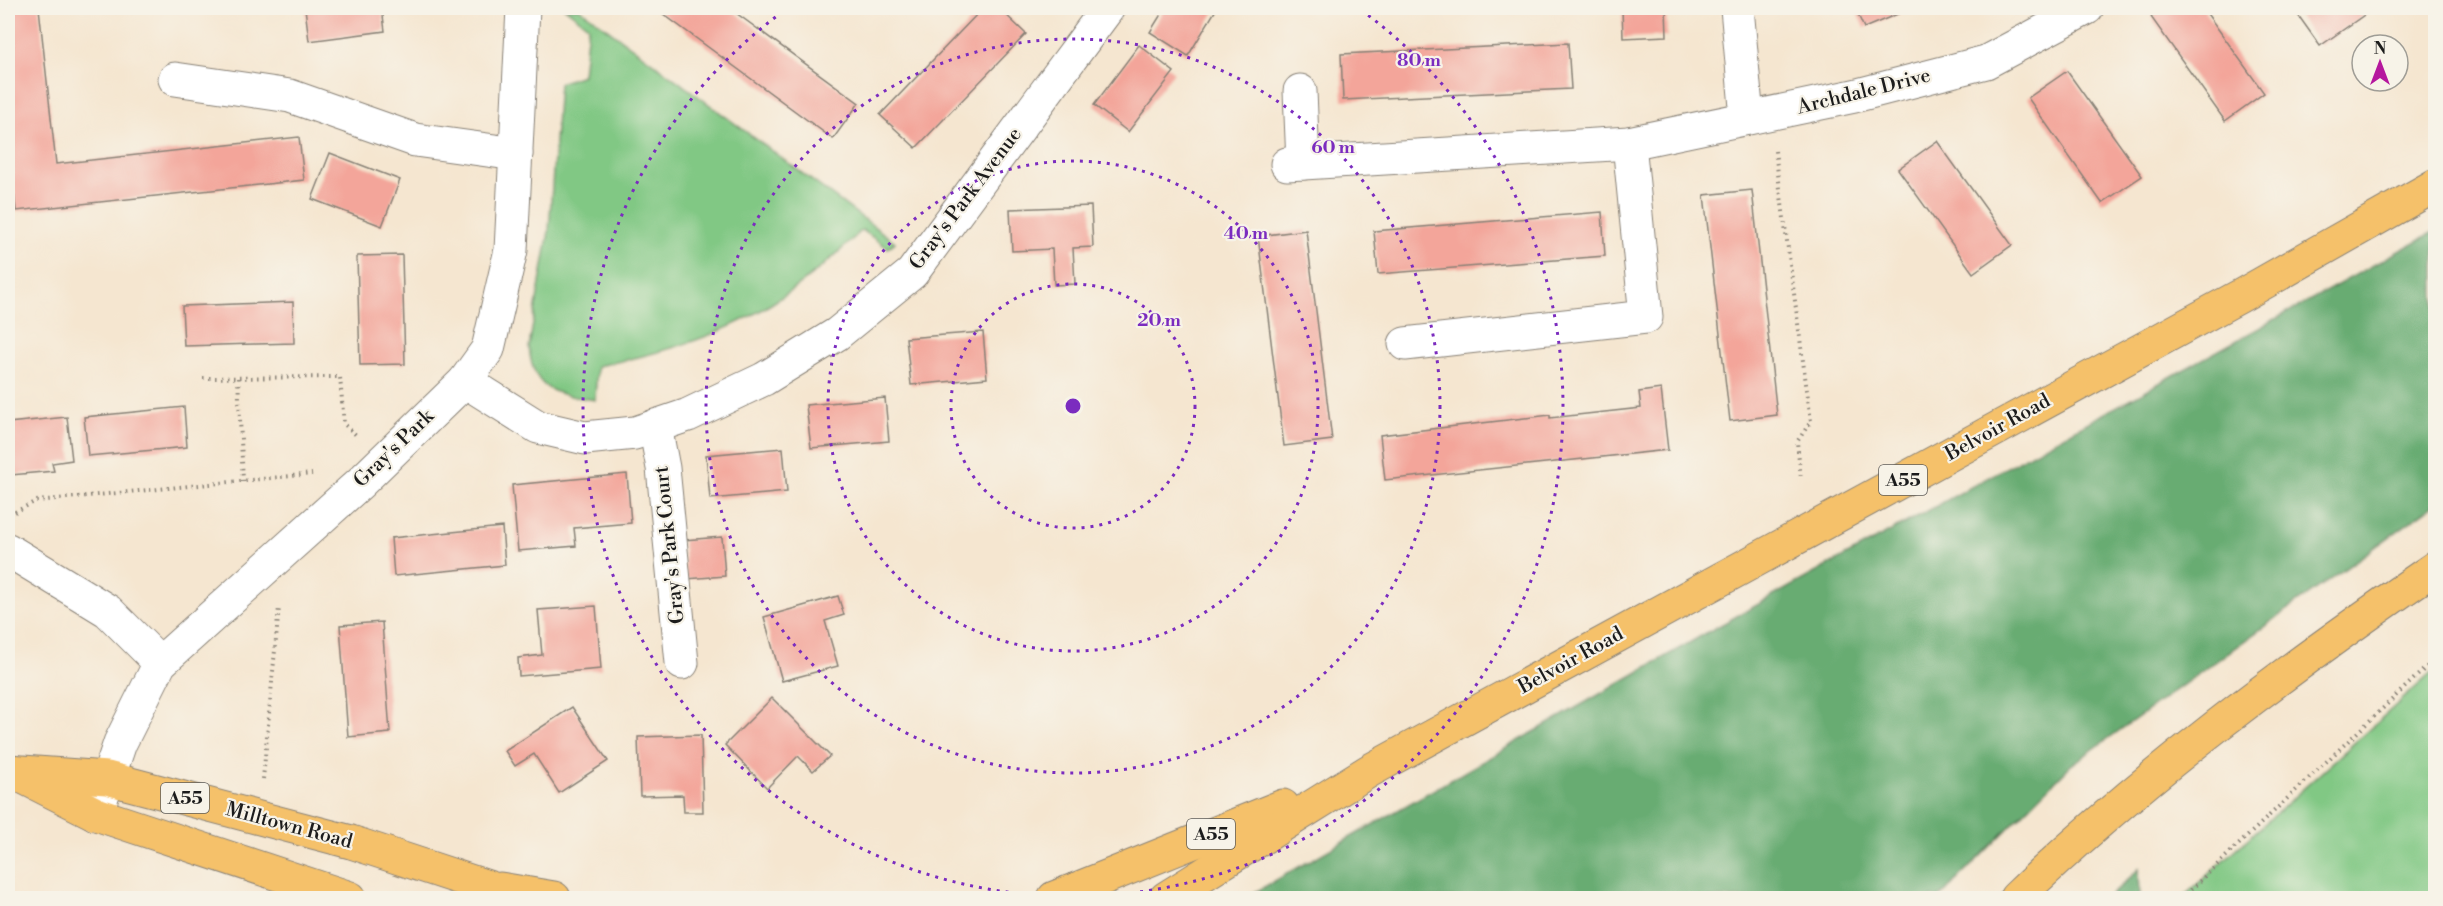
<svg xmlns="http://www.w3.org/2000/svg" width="2443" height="906" viewBox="0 0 2443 906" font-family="'Libre Bodoni',serif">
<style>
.green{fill:#81c884;stroke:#4e7250;stroke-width:1.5}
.forest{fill:#68ac72;stroke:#426447;stroke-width:1.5}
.building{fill:#f3a59a}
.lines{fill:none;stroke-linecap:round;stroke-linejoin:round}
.minor-casing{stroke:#888176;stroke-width:35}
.highway-casing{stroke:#888176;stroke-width:35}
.path{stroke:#888176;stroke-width:4;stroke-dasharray:1.5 4.5;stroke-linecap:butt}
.minor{stroke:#fff;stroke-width:33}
.highway{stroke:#f5c16b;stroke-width:33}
.ring{fill:none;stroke:#7b2cbf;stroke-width:3;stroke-dasharray:3 6}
.labels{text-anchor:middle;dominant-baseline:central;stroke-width:4.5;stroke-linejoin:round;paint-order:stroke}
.shield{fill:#f7f3e8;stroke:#5e5c59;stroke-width:1.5}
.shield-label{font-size:18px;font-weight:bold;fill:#1c1c1c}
.street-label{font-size:20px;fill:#1c1c1c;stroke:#f7f3e8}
.centre{fill:#7b2cbf;stroke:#f7f3e8;stroke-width:3}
.ring-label{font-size:18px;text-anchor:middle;font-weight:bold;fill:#7b2cbf;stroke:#f7f3e8;stroke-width:4.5;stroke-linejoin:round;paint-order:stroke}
</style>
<rect width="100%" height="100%" fill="#f7f3e8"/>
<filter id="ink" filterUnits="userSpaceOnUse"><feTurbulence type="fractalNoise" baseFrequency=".0167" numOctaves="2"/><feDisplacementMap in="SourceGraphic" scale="12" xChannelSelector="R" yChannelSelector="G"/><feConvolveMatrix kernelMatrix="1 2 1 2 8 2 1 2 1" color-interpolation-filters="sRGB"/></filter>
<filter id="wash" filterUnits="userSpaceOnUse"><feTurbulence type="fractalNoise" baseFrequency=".008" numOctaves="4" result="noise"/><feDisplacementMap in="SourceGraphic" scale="24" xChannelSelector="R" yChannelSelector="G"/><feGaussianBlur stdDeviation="1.35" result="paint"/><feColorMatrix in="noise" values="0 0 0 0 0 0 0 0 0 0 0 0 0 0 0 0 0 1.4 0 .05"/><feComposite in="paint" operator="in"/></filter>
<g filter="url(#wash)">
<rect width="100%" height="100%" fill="#f5e6d0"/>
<g class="green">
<path d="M565 8H579L895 242 888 248 862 230C778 313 713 344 597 366L595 400C556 394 533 393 529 347L549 231 559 83 583 75 588 26Z"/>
<polygon points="2435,670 2435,898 2182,898"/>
</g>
<g class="forest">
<polygon points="2435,231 2435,504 2070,766 1939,898 1245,898 1715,628"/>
<polygon points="2139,869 2140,898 2108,898"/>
</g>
<g id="blocks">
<g class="building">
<polygon points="8,8 39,8 56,164 299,137 304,180 16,211 8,133"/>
<polygon points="305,8 382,8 385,31 309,41"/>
<polygon points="655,8 729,8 859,103 833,139"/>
<polygon points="983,8 999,8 1026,34 916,148 880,115"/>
<polygon points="1165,8 1217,8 1188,56 1150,32"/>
<polygon points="1622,8 1666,8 1667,36 1623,38"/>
<polygon points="1855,8 1912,8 1864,28"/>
<polygon points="2163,8 2203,8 2264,93 2225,121 2151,17"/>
<polygon points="2293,8 2374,8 2320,46"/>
<polygon points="1568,43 1571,89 1343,100 1341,54"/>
<polygon points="1139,45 1174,72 1128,132 1094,105"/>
<polygon points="2067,71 2142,176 2102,203 2028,98"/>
<polygon points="1937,141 2012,245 1973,273 1898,169"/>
<polygon points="330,153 400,180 382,226 312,199"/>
<polygon points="1752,190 1777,415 1730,421 1704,195"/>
<polygon points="1091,206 1093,247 1073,248 1075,284 1054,285 1052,249 1012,251 1010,209"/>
<polygon points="1602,212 1605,256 1378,274 1374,231"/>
<polygon points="1306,230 1332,440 1284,446 1258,236"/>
<polygon points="402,255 405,364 360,365 357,256"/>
<polygon points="293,302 294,343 184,346 182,306"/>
<polygon points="983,332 987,378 911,385 906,338"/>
<polygon points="1661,389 1668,450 1385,480 1380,435 1550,415 1550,418 1641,408 1639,392"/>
<polygon points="885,398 889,441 811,448 806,405"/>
<polygon points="184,407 187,447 88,456 84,417"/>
<polygon points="67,417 72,460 52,463 54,471 11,475 8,423"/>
<polygon points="783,448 787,492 710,499 706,455"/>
<polygon points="627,474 631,523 574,528 576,546 518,551 512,485"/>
<polygon points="502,527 505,565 394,576 391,538"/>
<polygon points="722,537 725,576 686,579 683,540"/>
<polygon points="838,596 844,615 825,621 838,666 782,681 764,617"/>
<polygon points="596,606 601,669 519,676 518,658 542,655 538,610"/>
<polygon points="382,622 390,733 348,737 340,625"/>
<polygon points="772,698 830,756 813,771 798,756 767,788 725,745"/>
<polygon points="572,707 608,761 559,793 534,754 515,766 505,751"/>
<polygon points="701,735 703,812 684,812 683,795 640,796 638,737"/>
</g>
</g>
</g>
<g filter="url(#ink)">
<use href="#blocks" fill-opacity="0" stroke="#888176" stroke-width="1.5"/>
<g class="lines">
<defs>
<g id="minor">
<polyline points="1737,8 1747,118"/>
<polyline points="175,79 290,96 415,140 516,154"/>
<polyline points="1300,91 1303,163"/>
<polyline points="1287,164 1629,143 1854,96 1986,62 2087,8"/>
<polyline points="1405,344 1646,317 1629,143"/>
<polyline points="465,381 538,427 585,438 635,433 688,415 764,379 837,334 912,273 1108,8"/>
<polyline points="655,426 663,468 682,663"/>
<polyline points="8,550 108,611 160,663"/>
<polyline points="96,814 120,743 160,663 360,483 465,381 488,349 511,250 523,8"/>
</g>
<g id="highway">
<polyline points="8,771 107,778 351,842 521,898"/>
<polyline points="25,778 96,814 350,898"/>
<polyline points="500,889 554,898"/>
<polyline points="1054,898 1283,806"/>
<polyline points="1166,898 1369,771 2242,295 2436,185"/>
<path d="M2016 898C2144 775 2289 668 2436 567"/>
</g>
</defs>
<use href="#minor" class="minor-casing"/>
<use href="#highway" class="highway-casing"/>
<g class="path">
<polyline points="1775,151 1811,421 1797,442 1801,478"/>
<polyline points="203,378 340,377 344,424 356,435"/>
<polyline points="238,378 243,481"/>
<polyline points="15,512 36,501 312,474"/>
<polyline points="263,779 279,607"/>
<polyline points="2182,898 2436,658"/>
</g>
<use href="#minor" class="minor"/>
<use href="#highway" class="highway"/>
</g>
</g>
<g class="ring">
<circle cx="1073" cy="406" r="122"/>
<circle cx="1073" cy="406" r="245"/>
<circle cx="1073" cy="406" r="367"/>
<path d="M1361 10A490 490 0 1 1 785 10"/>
</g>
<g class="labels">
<g class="shield">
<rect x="1879" y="465" width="48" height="30" rx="4.5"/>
<rect x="161" y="783" width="48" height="30" rx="4.5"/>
<rect x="1187" y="819" width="48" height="30" rx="4.5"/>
</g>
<g class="shield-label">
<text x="1903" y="480">A55</text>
<text x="185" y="798">A55</text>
<text x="1211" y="834">A55</text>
</g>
<g class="street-label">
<text transform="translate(1864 92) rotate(-14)">Archdale Drive</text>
<text transform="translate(966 199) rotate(-53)">Gray's Park Avenue</text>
<text transform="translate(1998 428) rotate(-29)">Belvoir Road</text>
<text transform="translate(394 449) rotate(-44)">Gray's Park</text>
<text transform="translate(670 545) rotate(-96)">Gray's Park Court</text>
<text transform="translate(1571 661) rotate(-29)">Belvoir Road</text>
<text transform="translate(289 826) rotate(15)">Milltown Road</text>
</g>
</g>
<circle cx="1073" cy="406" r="9" class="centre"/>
<g class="ring-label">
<text x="1419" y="66">80 m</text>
<text x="1333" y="153">60 m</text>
<text x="1246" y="239">40 m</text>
<text x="1159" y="326">20 m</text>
</g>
<rect width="2443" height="906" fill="none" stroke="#f7f3e8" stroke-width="30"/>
<g transform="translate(2380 63)"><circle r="28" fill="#f7f3e8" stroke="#9f9d96" stroke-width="1.5"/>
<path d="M0-4.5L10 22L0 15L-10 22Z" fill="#b5179e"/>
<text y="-9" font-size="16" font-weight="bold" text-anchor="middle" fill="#1c1c1c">N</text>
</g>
</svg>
